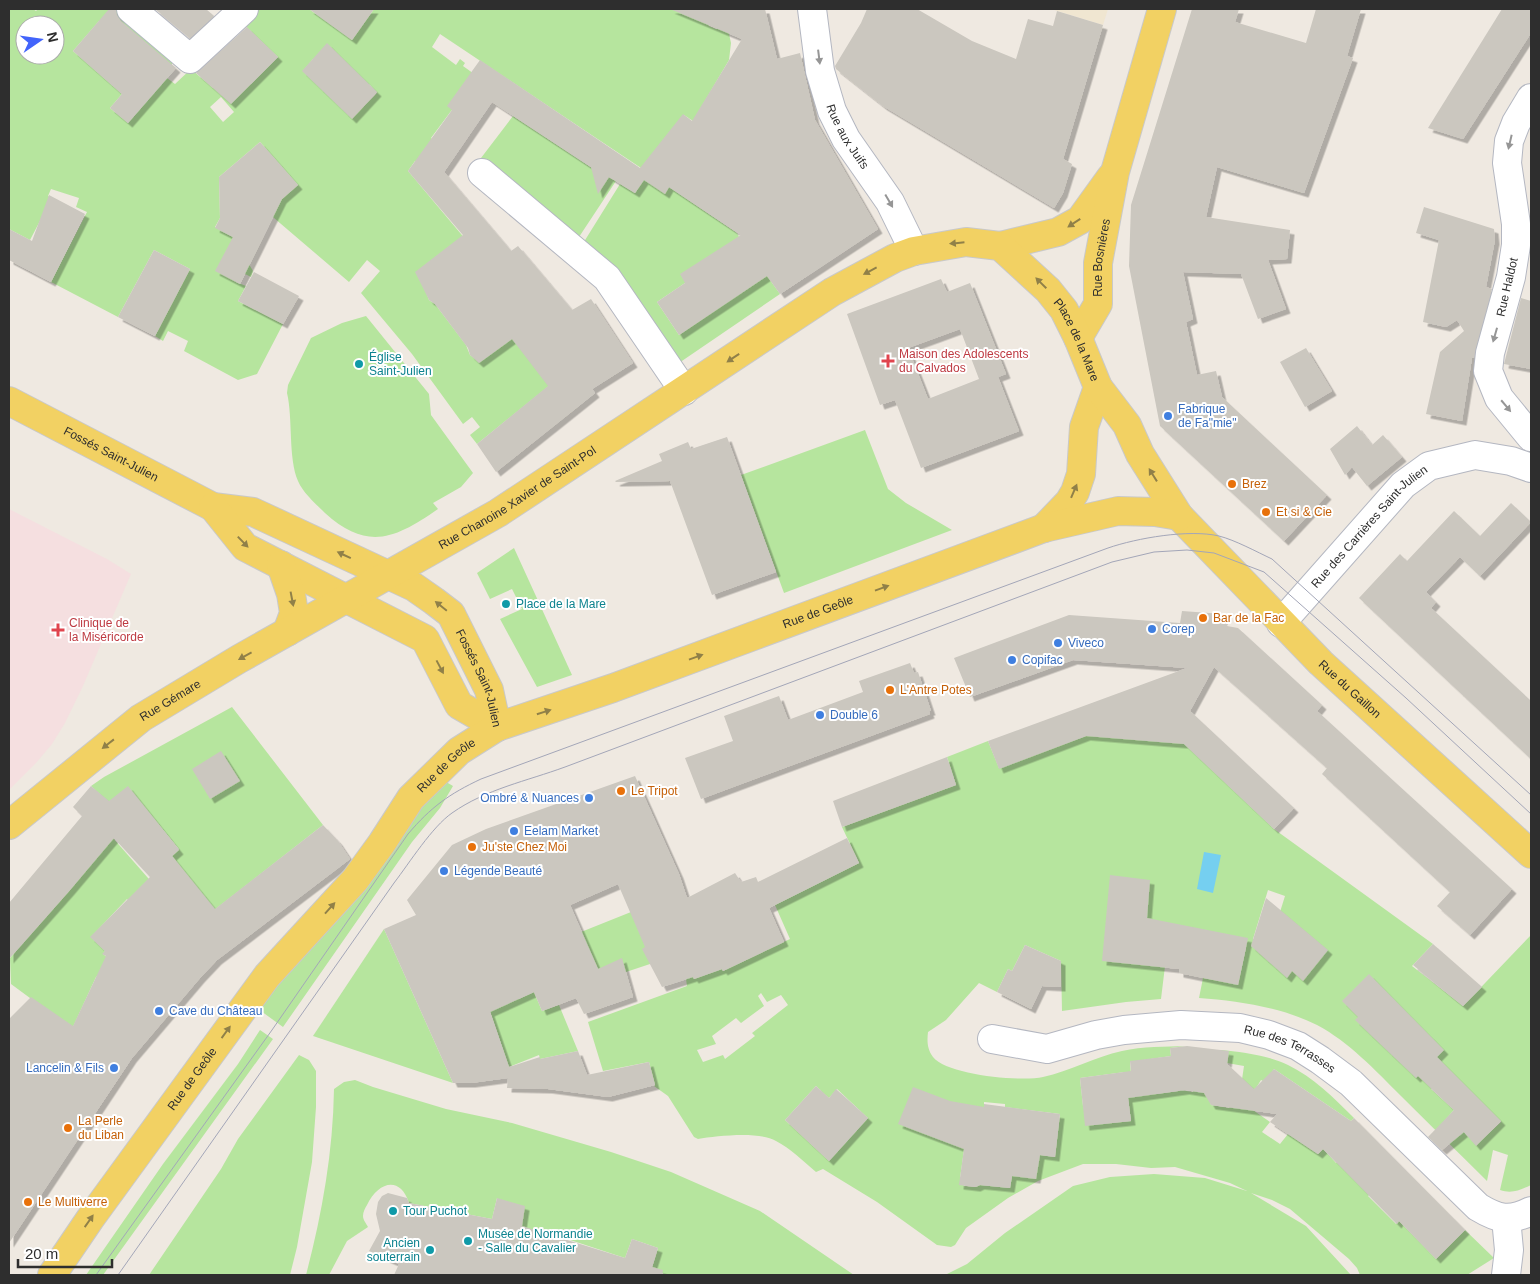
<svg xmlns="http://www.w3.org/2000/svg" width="1540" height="1284" viewBox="0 0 1540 1284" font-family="Arial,sans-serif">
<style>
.education{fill:#f0e6d1}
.medical{fill:#f5dfe0}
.green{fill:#b6e59e;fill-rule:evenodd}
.water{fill:#75cff0}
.building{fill:#cbc7bf;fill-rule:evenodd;filter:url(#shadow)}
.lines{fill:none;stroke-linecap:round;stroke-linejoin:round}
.minor-casing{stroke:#b4b7c1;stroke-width:30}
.major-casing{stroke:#c9c9c9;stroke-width:30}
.minor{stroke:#fff;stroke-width:28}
.major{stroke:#f2d163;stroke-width:28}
.tram{stroke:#a3a6b8;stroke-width:1}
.oneway{fill:#969696}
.oneway2{fill:#908048}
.health-dot{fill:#e0444e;stroke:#fff;stroke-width:2}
.culture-dot{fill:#0f9aa8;stroke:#fff;stroke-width:2}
.shop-dot{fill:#3f7fe0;stroke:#fff;stroke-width:2}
.food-dot{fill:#e8710a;stroke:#fff;stroke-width:2}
.labels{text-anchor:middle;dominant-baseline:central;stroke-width:4;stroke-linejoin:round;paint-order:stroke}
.street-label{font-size:12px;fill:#2e2e2e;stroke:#fff}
.health-label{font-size:12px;fill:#be3a42;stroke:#fff;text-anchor:start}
.culture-label{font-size:12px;fill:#0d838f;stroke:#fff;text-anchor:start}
.shop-label{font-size:12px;fill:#366cbe;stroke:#fff;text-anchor:start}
.food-label{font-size:12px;fill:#c56008;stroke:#fff;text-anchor:start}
</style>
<defs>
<filter id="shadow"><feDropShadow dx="4.5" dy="4.5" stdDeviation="0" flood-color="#0004"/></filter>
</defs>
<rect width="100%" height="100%" fill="#efe9e1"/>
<polygon class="education" points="1051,9 1108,9 1103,25"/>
<polygon class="medical" points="9,509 107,559 131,574 83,686 65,723 52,744 36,763 9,790"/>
<g class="green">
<path d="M9 9H33L36 11 38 9H122L172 58V65L131 49 99 21 73 51 122 94 110 108 128 123 167 78 175 84 191 69 213 88 251 84 278 57 239 20 251 9H309L352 40 374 9H700L707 13 709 26 716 29 727 25 731 43 729 60 693 121 684 115 641 168 440 34 432 47 456 65 460 59 465 63 463 66 477 76 431 138 441 146 424 168 415 161 408 171 477 253 555 381 477 444 470 435 480 427 472 417 463 424 412 354 361 293 380 271 367 260 349 282 267 212 298 185 260 142 219 177 220 218 215 227 233 237 253 271 251 277 241 272 236 282 246 286 238 301 283 324 257 374 238 380 184 351 188 341 168 331 163 341 155 336 190 269 154 250 118 317 51 282 87 212 76 207 79 198 51 189 48 196 52 198 30 240 9 229ZM25 25H55V55H25ZM313 59 370 85 377 93 352 118 303 71ZM221 97 234 112 223 122 210 107ZM425 289 514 337 480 362 470 355 466 345 435 304 429 300Z"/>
<polygon points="513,116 595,170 616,181 577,240 481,158"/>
<polygon points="648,173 665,193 669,187 737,233 739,237 685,283 657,302 679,335 751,286 750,252 780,294 676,365 582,245 620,184 635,193"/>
<path d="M366 316 429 394 431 415 473 473 461 487 433 503 438 509C396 538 368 552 325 513 316 504 303 493 298 481 288 458 293 418 287 393L288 385 311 338 342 323Z"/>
<polygon points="865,430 888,489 906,503 952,530 784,593 741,475"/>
<polygon points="514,548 572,675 537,687 500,619 522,609 512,589 490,599 477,573"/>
<polygon points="232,707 323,825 213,911 206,899 172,856 179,849 128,787 94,814 103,797 91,786 104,777"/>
<path d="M1086 736H1176L1274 829 1433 944 1412 966 1463 1006 1531 935V1185C1520 1190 1512 1194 1500 1190L1508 1155 1493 1150 1487 1181C1458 1152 1429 1124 1401 1096 1375 1070 1349 1042 1317 1025 1281 1007 1238 1001 1199 998L1203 978 1238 984 1246 948 1237 946 1166 958 1161 999 1126 1002 1062 1011 1061 961 1025 945 1012 971 1008 969 997 992 979 983 946 1020 928 1032C927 1041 927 1049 933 1057 947 1075 1021 1082 1043 1077 1070 1071 1095 1057 1122 1051 1143 1046 1165 1047 1186 1046L1170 1048 1171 1056 1130 1062 1132 1085 1156 1094 1179 1091 1180 1090 1193 1092 1194 1086 1206 1088 1211 1105 1229 1108 1240 1093 1244 1066 1227 1063 1228 1055 1220 1050C1242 1052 1267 1055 1288 1065 1313 1077 1334 1098 1354 1118L1351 1121 1274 1069 1265 1082 1261 1080 1253 1093 1250 1108 1270 1122 1262 1132 1280 1144 1288 1134 1318 1154 1323 1149 1336 1163 1339 1161 1371 1193 1368 1196 1396 1224 1399 1221 1436 1259 1465 1230 1494 1258 1467 1275H1360L1357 1268 1349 1259 1290 1209 1272 1200 1251 1193 1306 1226 1351 1275H945L967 1264 1005 1233 1073 1186 1110 1177 1154 1174 1205 1178 1247 1191 1230 1183 1175 1167 1151 1168 1116 1164H1083L1038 1181 1008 1198 966 1228 955 1245 951 1247 937 1245 877 1202 823 1169 816 1172C803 1161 790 1148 776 1141 759 1131 717 1136 698 1139L694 1137 668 1096 654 1086 655 1085 649 1062 603 1071 588 1022 687 986 686 979 674 956 617 975 598 969 581 932 631 912 688 963 694 979 722 969 723 971 790 939 775 905 859 863 842 827 956 785 947 757 988 741 999 768ZM1268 890 1285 896 1270 944 1253 939ZM761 993 767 1002 781 995 788 1005 752 1033 755 1036 725 1059 723 1055 703 1062 697 1050 716 1044 712 1036 736 1018 741 1023 764 1006 758 996ZM1450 1071 1501 1122 1476 1145 1464 1132 1444 1121 1454 1110 1431 1089ZM1125 1072 1131 1121 1090 1125 1083 1106 1080 1078ZM816 1086 829 1098 837 1089 868 1118 829 1161 785 1120ZM984 1102 1005 1104V1107L1060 1114 1055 1157 1040 1155 1012 1176 1010 1188 980 1185 975 1187 964 1186 960 1178 965 1143 984 1107Z"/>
<polygon points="441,779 453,786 440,808 412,842 283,1027 254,1006"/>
<polygon points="113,838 176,910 136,908 127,899 91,937 105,951 103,954 113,962 96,977 72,1029 11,984 10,958 70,890"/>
<polygon points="384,929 453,1083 313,1036"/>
<polygon points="482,987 519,999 534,992 542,1011 559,1005 578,1051 540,1059 539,1055 509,1067"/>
<polygon points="260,1030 273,1039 103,1275 86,1275 163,1164 238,1064"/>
<polygon points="299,1055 309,1060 316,1071 316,1107 312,1162 297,1247 290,1275 149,1275 221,1169 238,1139"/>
<path d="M355 1080 373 1087 446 1109 512 1123 611 1152 671 1172 760 1211 854 1275H666L652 1268 658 1248 632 1239 625 1258 555 1235 522 1227 497 1198 492 1219 409 1203C400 1175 378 1182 367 1205 365 1208 363 1212 363 1216 363 1220 366 1223 368 1227L347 1241 329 1275H306C322 1214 333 1153 334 1089L344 1082Z"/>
</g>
<polygon class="water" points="1204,852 1221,855 1213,893 1197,889"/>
<g class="building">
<polygon points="109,9 116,9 117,15 121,21 176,68 128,123 110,108 122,94 73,51"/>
<polygon points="155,9 206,9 214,16 190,38"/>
<polygon points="309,9 374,9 352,40"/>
<polygon points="670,9 765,9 777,59 800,53 815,120 878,229 780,294 767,276 679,335 657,302 685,283 680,274 741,235 669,187 665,194 644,180 635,193 609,177 598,194 591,167 492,102 444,172 511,251 518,246 572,310 591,299 633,363 592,389 595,393 496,472 477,444 548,386 512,339 479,363 470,355 468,348 435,304 429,300 415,272 463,235 408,171 452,110 447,106 480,60 640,168 683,114 692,121 742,39"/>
<polygon points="867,9 917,9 972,41 1016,59 1028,19 1053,26 1057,11 1103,25 1063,159 1072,164 1063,193 1054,208 883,106 836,69 835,66 861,23"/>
<polygon points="1192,9 1239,9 1235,22 1306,43 1316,9 1361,9 1347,56 1353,58 1304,193 1217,167 1206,217 1290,230 1287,259 1268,260 1286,309 1258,319 1241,274 1183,272 1193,319 1186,322 1197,375 1216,371 1222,397 1327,495 1284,541 1160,426 1129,266 1131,205"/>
<polygon points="1502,9 1531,9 1531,33 1463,139 1428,128"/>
<polygon points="247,27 278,57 231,104 196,73"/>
<polygon points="327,43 377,92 352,119 302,71"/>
<polygon points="260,142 298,185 282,199 240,284 215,271 233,237 215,228 220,218 219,177"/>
<polygon points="49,195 85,214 51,282 9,260 9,229 32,241"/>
<polygon points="1424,207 1494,229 1495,240 1486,287 1492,289 1474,358 1472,358 1462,421 1426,414 1440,352 1464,331 1457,320 1446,327 1423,322 1439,240 1416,233"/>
<polygon points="154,250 190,269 155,336 118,317"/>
<polygon points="254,272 299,296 283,324 238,301"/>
<path d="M941 279 947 292 970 283 1006 374 998 377 1019 431 921 468 895 400 880 405 847 314ZM960 329 979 379 928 399 908 348Z"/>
<polygon points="1521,298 1531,301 1531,369 1504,364"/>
<polygon points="1306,348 1332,391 1305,407 1280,362"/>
<polygon points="1357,426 1372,445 1383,435 1402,457 1367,486 1352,467 1345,475 1330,449"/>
<polygon points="727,437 776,572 712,595 670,481 616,482 615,481 662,461 659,454 688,442 691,449"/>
<polygon points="1511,503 1531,522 1480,576 1460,557 1426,592 1436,602 1431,608 1531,701 1531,759 1359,598 1400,554 1407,561 1454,511 1480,536"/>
<polygon points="1182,611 1223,614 1222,624 1228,624 1227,626 1238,628 1322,705 1317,711 1512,889 1470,935 1437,906 1450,892 1322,774 1327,768 1214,667 1190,711 1294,808 1274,829 1184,744 1086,736 999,769 988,741 1187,668 1073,660 970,697 954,658 1069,615 1180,623"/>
<polygon points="910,663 914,673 918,672 931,711 929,711 930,714 701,799 685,758 733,741 724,716 779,696 788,720 863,692 859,681"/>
<polygon points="221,751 240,781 210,799 192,769"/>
<polygon points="947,757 956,785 842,827 833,801"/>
<polygon points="635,776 679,874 687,898 735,873 741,882 756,877 758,882 847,838 859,863 769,908 784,942 723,971 722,969 694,979 693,977 662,987 642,949 645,947 618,884 570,905 598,969 622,958 633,997 584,1014 576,998 542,1011 534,992 490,1012 509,1067 540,1057 540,1059 578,1051 587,1075 649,1062 655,1085 608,1097 548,1089 507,1088 508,1078 471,1083 453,1083 384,929 416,915 407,900 452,845 486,829"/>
<polygon points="91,786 109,801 128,786 179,850 172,856 215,909 323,825 338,841 350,859 217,960 200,978 132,1058 9,1243 9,1019 31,997 73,1026 106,956 102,954 105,951 90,937 150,877 114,838 70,890 9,959 9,903 82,816 73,807"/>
<polygon points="1110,875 1150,880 1147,918 1248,938 1238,985 1179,973 1179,969 1102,961"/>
<polygon points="1266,898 1328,950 1303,981 1292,971 1287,978 1251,946"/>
<polygon points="1433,944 1482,987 1463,1006 1413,965"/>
<polygon points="1025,945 1061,961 1061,987 1042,986 1031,1009 997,992 1008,969 1012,971"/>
<polygon points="1369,974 1444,1050 1437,1057 1501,1121 1476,1146 1464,1132 1442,1150 1428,1137 1454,1110 1418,1076 1416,1078 1355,1020 1358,1017 1342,1001"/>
<polygon points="1187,1046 1229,1051 1227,1064 1254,1089 1274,1069 1351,1121 1354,1118 1465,1230 1436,1259 1399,1221 1397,1224 1323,1149 1318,1154 1270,1122 1277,1114 1211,1105 1204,1093 1185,1090 1128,1098 1131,1121 1085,1126 1080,1078 1131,1071 1130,1061 1171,1056 1170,1048"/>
<polygon points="816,1086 829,1098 836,1089 868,1118 829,1161 785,1120"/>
<polygon points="913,1087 950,1101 984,1107 984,1104 1060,1114 1055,1157 1040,1155 1036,1179 1012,1176 1010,1188 980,1185 976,1187 959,1185 964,1149 898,1124"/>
<polygon points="388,1193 407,1198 409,1203 492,1219 497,1198 525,1206 522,1226 625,1258 632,1239 658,1248 652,1267 663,1270 662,1275 394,1275 399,1264 369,1251 380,1231 376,1214 378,1202 382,1196"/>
</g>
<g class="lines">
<defs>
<g id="minor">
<polyline points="131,9 190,59 244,9"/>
<path id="s1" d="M812 9 820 71 832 111 846 139 890 202 914 251"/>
<polyline points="1531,98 1516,123 1509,141 1507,163 1516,224 1516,245 1511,277 1490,353 1488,371 1499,398 1531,437"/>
<polyline points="482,173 607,278 684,391"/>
<path id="s2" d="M1281 623 1403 485 1429 466 1475 455 1511 461 1531 468"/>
<path id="s3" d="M992 1039 1047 1049 1096 1035 1124 1030 1181 1025 1240 1028 1269 1035 1298 1046 1320 1060 1351 1083 1478 1207C1498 1219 1509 1222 1531 1211"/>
<polyline points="1506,1275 1509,1250 1506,1218"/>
</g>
<g id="major">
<polyline points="1000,246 1058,232 1080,220 1111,177"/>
<path id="s4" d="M1078 338 1098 304V263L1115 172 1162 9"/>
<path id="s5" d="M9 401 213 507 253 512 414 587 434 601 451 614 489 690 497 727"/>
<polyline points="213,507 245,547 425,639 459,705 497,727"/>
<polyline points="1044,528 1069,502 1075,492 1081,474 1084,427 1098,387"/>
<polyline points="281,565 291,594 294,613 287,632"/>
<path id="s6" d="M9 825 141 718 239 659 498 513 832 292 895 258 914 251 966 242 1000 246 1048 290 1064 310 1078 338 1098 387 1127 425 1140 454 1179 516 1321 663 1531 854"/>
<path id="s7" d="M52 1275 90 1219 267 976 355 880 382 843 411 798 459 751 497 727 613 688 1044 528 1118 511 1155 512 1179 516"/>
</g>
</defs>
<use href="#minor" class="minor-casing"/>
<use href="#major" class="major-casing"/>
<use href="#minor" class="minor"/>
<use href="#major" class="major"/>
<g class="tram">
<path d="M96 1275 272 1030 408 834C431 807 449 794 481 779L1108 548C1137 538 1189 529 1219 536 1235 540 1257 552 1272 559L1531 795"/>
<path d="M118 1275 394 883C410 862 432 827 452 813 486 789 527 781 565 767L1112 562 1154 552 1187 550 1214 553 1264 572 1406 698 1531 814"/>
</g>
</g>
<defs><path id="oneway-solid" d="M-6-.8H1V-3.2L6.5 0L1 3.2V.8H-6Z" transform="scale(1.25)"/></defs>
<g class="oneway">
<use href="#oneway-solid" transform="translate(819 57) rotate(83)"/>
<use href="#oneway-solid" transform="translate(1510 142) rotate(103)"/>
<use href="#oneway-solid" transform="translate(889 201) rotate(60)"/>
<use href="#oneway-solid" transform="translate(1495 335) rotate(106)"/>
<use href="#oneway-solid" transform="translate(1506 406) rotate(50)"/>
</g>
<g class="oneway2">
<use href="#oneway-solid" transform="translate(1074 223) rotate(147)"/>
<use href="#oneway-solid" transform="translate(957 243) rotate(174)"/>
<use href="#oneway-solid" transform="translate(870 271) rotate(152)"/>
<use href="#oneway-solid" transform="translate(1041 283) rotate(-135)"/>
<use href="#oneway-solid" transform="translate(733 358) rotate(146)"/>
<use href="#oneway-solid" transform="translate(1153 475) rotate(-122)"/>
<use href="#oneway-solid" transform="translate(1074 491) rotate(-67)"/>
<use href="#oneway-solid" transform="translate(243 542) rotate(46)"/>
<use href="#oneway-solid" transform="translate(344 555) rotate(-155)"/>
<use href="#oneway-solid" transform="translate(882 588) rotate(-20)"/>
<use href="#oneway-solid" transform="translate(292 599) rotate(79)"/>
<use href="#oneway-solid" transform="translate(441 606) rotate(-141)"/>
<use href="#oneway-solid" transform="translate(245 656) rotate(151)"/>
<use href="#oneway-solid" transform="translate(696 657) rotate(-20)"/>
<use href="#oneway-solid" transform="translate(440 667) rotate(62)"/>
<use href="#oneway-solid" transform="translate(544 712) rotate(-18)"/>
<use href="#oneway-solid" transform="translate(108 744) rotate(142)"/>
<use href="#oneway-solid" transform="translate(330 908) rotate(-48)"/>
<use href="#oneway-solid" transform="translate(226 1032) rotate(-54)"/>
<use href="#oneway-solid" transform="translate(89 1221) rotate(-55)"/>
</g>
<g class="health-dot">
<path d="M885.5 353.5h5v5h5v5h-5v5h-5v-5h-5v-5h5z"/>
<path d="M55.5 622.5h5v5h5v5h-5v5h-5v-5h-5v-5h5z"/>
</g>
<g class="culture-dot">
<circle cx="359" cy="364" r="5"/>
<circle cx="506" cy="604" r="5"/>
<circle cx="393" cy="1211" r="5"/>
<circle cx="468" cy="1241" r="5"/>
<circle cx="430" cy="1250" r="5"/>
</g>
<g class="shop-dot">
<circle cx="1168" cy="416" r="5"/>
<circle cx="1152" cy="629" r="5"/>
<circle cx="1058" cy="643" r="5"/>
<circle cx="1012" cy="660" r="5"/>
<circle cx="820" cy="715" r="5"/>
<circle cx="589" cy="798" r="5"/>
<circle cx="514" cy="831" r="5"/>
<circle cx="444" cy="871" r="5"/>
<circle cx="159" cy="1011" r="5"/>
<circle cx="114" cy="1068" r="5"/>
</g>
<g class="food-dot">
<circle cx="1232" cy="484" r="5"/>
<circle cx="1266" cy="512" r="5"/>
<circle cx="1203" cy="618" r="5"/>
<circle cx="890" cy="690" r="5"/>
<circle cx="621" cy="791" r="5"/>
<circle cx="472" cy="847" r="5"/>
<circle cx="68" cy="1128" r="5"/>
<circle cx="28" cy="1202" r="5"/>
</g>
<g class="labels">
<g class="street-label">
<text stroke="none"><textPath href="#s1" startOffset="134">Rue aux Juifs</textPath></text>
<text stroke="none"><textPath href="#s4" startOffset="86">Rue Bosnières</textPath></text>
<text transform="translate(1507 287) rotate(-77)">Rue Haldot</text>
<text stroke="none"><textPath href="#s6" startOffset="1284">Place de la Mare</textPath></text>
<text stroke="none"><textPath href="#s5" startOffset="115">Fossés Saint-Julien</textPath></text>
<text stroke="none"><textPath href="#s6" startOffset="606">Rue Chanoine Xavier de Saint-Pol</textPath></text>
<text stroke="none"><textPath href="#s2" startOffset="131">Rue des Carrières Saint-Julien</textPath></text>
<text stroke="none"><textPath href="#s7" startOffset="1051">Rue de Geôle</textPath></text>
<text stroke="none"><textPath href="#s5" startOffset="564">Fossés Saint-Julien</textPath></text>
<text stroke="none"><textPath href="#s6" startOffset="1732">Rue du Gaillon</textPath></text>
<text stroke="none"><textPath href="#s6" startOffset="204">Rue Gémare</textPath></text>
<text stroke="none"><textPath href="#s7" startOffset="646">Rue de Geôle</textPath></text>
<text stroke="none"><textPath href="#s3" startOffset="306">Rue des Terrasses</textPath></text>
<text stroke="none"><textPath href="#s7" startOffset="241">Rue de Geôle</textPath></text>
</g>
<g class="health-label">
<text x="899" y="354">Maison des Adolescents<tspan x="899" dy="14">du Calvados</tspan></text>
<text x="69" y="623">Clinique de<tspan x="69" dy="14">la Miséricorde</tspan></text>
</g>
<g class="culture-label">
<text x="369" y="357">Église<tspan x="369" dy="14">Saint-Julien</tspan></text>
<text x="516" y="604">Place de la Mare</text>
<text x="403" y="1211">Tour Puchot</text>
<text x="478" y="1234">Musée de Normandie<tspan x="478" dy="14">- Salle du Cavalier</tspan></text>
<text x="420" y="1243" text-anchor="end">Ancien<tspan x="420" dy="14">souterrain</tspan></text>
</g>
<g class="shop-label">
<text x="1178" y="409">Fabrique<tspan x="1178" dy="14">de Fa"mie"</tspan></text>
<text x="1162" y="629">Corep</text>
<text x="1068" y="643">Viveco</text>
<text x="1022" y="660">Copifac</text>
<text x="830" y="715">Double 6</text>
<text x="579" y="798" text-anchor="end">Ombré &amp; Nuances</text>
<text x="524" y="831">Eelam Market</text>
<text x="454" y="871">Légende Beauté</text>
<text x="169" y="1011">Cave du Château</text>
<text x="104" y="1068" text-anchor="end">Lancelin &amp; Fils</text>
</g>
<g class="food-label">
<text x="1242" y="484">Brez</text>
<text x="1276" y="512">Et si &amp; Cie</text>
<text x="1213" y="618">Bar de la Fac</text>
<text x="900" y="690">L'Antre Potes</text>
<text x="631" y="791">Le Tripot</text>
<text x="482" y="847">Ju'ste Chez Moi</text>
<text x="78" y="1121">La Perle<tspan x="78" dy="14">du Liban</tspan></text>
<text x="38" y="1202">Le Multiverre</text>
</g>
</g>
<rect width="1540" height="1284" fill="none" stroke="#2e2e2e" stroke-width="20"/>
<g transform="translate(40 40) rotate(77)"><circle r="24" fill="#ffffff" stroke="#ababab"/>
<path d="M0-4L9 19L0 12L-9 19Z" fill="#4264fb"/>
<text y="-8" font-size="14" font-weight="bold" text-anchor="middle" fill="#2e2e2e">N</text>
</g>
<path d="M18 1259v8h94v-8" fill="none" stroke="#2e2e2e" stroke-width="2.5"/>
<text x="25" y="1259" font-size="15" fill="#2e2e2e" stroke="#ffffff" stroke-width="4" paint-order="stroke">20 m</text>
</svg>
